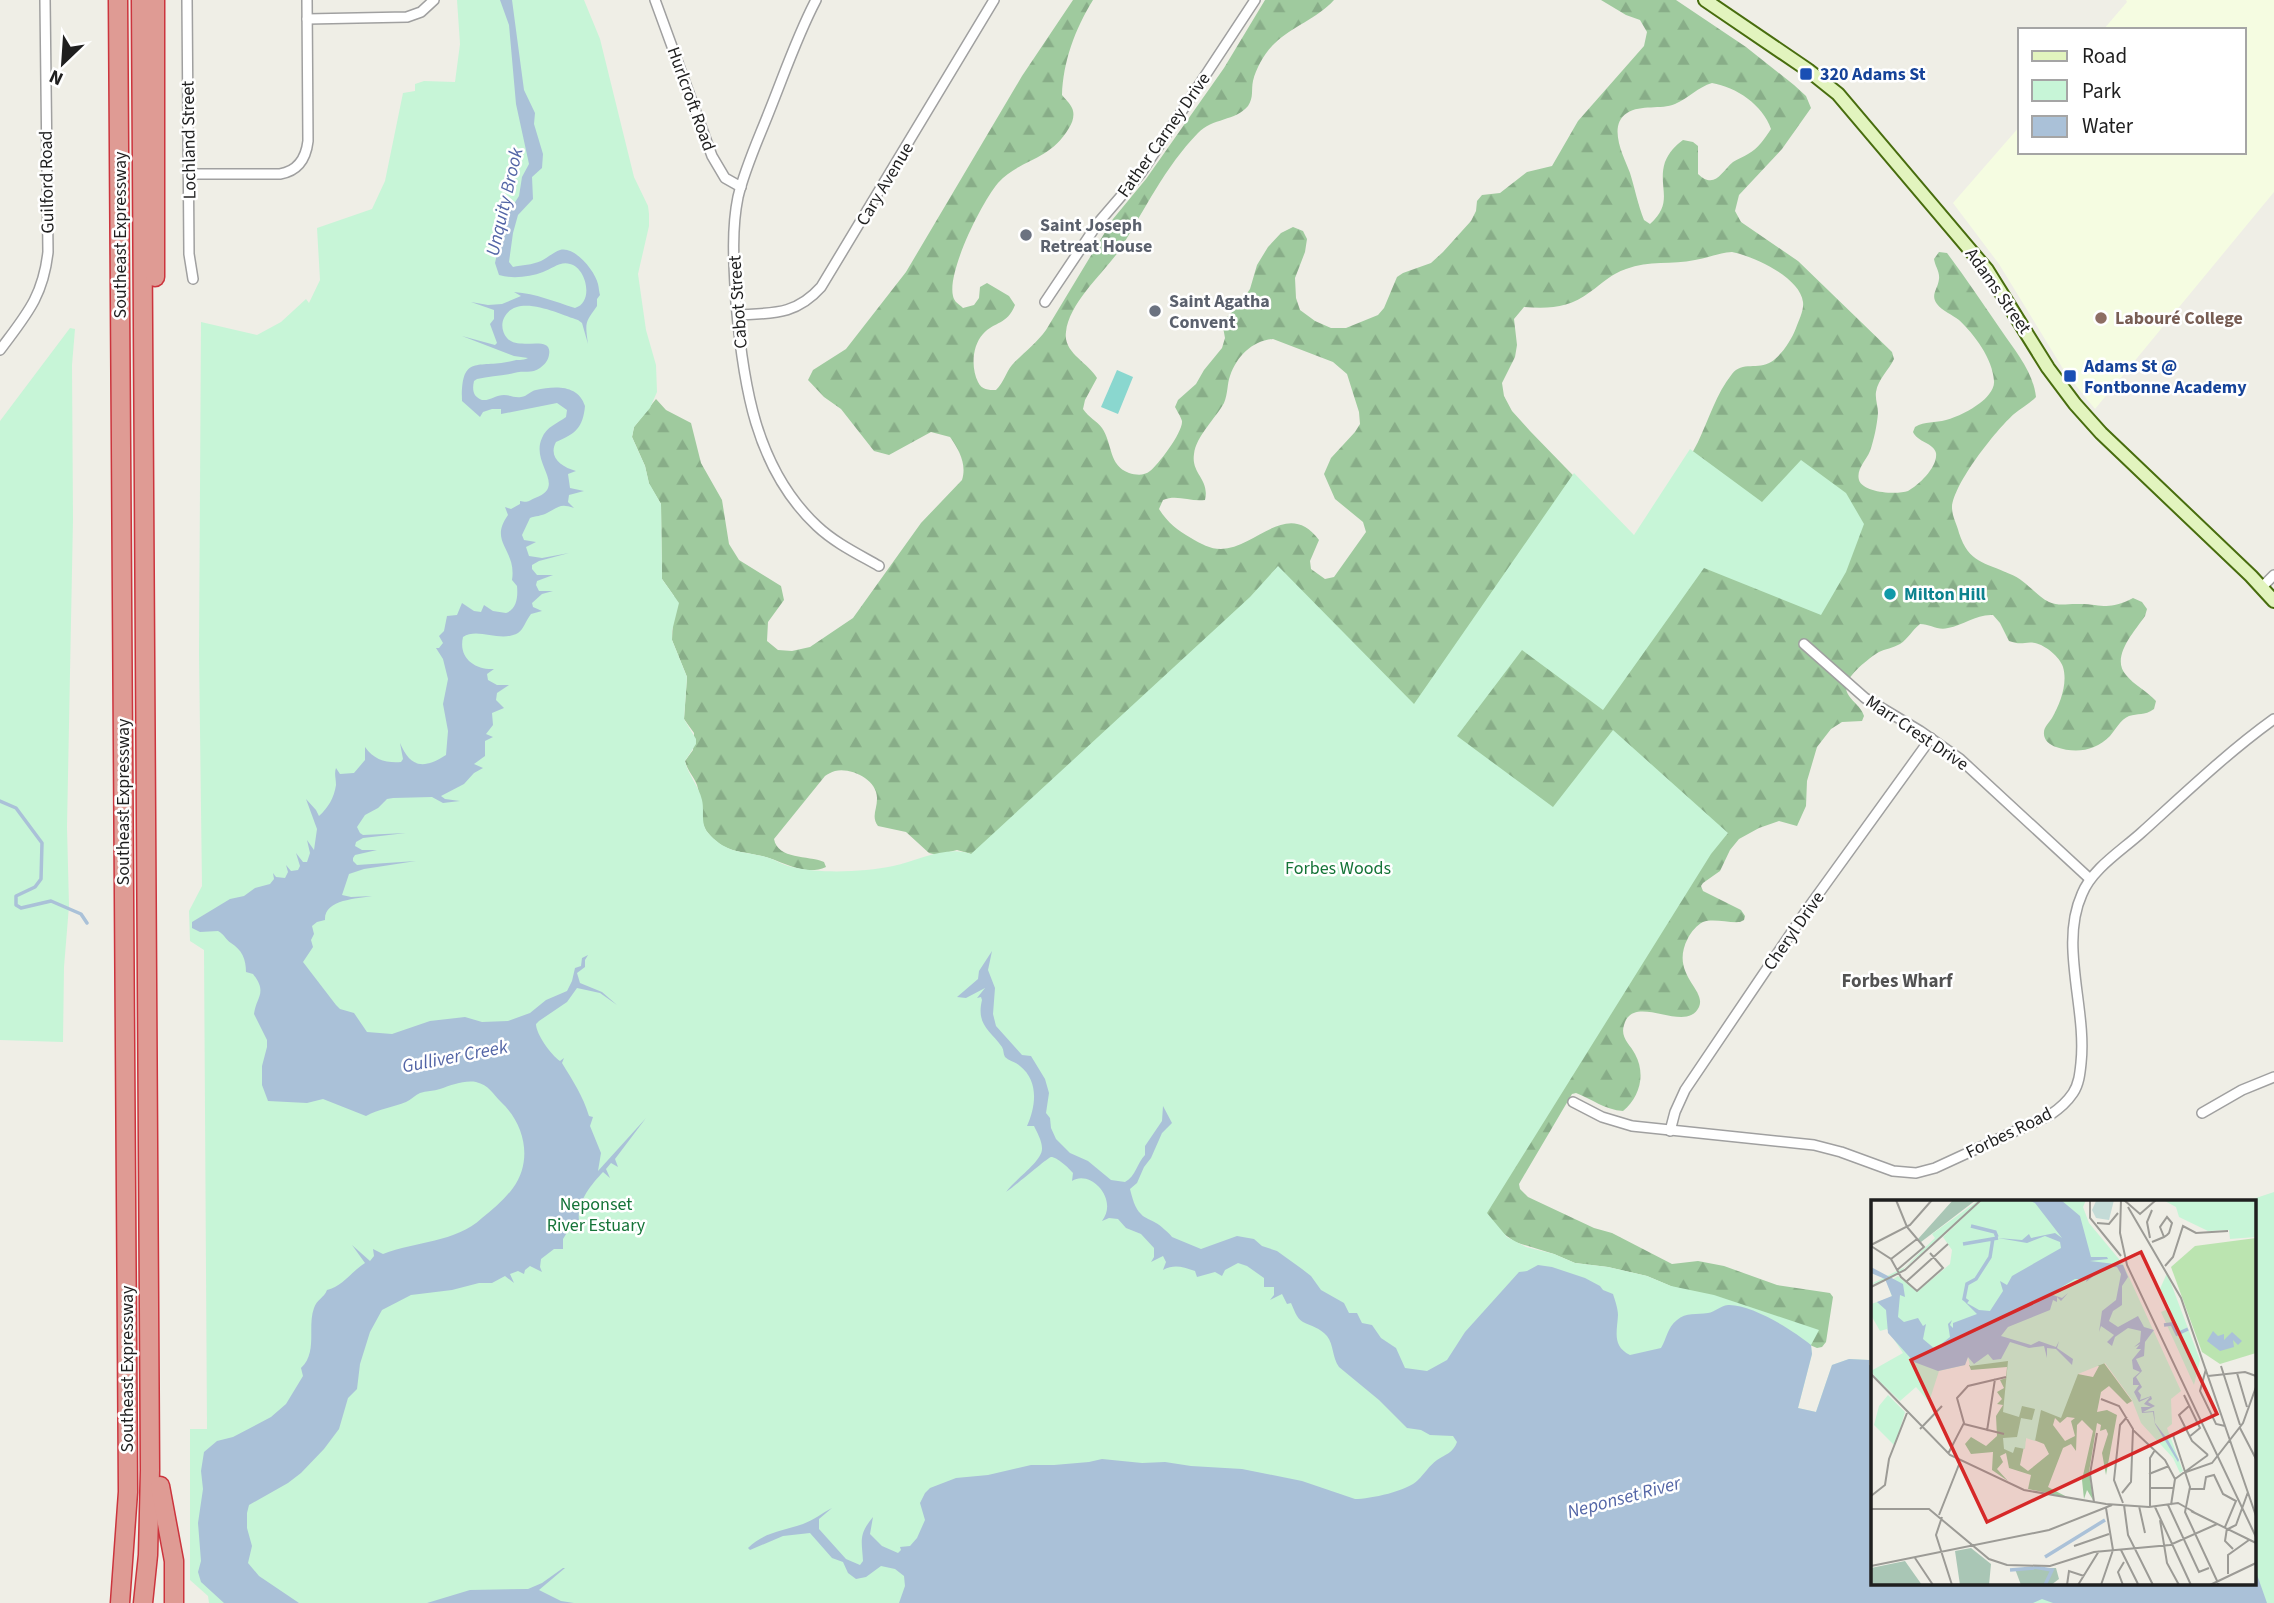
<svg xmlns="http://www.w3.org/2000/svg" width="2274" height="1603" viewBox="0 0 2274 1603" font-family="'Source Sans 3',sans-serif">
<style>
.education{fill:#f5fce1}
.forest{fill:url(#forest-firs);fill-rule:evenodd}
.park{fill:#c7f5d7}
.pitch{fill:#8ad7cf}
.water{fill:#aac1d8}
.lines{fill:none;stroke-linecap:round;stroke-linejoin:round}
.stream{stroke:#aac1d8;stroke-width:3.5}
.minor-casing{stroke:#a0a0a0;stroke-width:12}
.secondary-casing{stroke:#486d0e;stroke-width:16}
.motorway-casing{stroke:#cc343d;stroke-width:21}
.minor{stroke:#fff;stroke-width:9}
.secondary{stroke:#e2f4be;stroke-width:12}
.motorway{stroke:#df9b94;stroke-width:18}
.transit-dot{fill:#1a4fb4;stroke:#fff;stroke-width:2.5}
.worship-dot{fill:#6b7280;stroke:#fff;stroke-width:2.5}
.education-dot{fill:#8d6e63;stroke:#fff;stroke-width:2.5}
.culture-dot{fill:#0f9aa8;stroke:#fff;stroke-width:2.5}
.labels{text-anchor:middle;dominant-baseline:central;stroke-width:5;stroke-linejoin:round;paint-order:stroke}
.transit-label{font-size:18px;font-weight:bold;fill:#164399;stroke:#fff;text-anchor:start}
.street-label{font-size:18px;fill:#1f1f1f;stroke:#fff}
.worship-label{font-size:18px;font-weight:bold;fill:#5b616d;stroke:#fff;text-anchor:start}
.education-label{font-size:18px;font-weight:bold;fill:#785e54;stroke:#fff;text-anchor:start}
.culture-label{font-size:18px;font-weight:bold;fill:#0d838f;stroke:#fff;text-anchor:start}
.park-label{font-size:18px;fill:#157438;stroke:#fff}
.water-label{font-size:19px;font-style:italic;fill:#5365a6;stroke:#fff}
.neighbourhood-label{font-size:19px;font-weight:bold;fill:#525252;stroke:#fff}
.inset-river{fill:none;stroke:#aac1d8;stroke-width:3.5}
.inset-road{fill:none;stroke:#9c9b96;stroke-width:2}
.view{fill:#d62828;fill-opacity:0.15;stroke:#d62828;stroke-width:3.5}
.inset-edge{fill:none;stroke:#1f1f1f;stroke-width:3.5}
</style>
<defs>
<pattern id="forest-firs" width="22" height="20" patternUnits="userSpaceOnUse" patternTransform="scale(1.75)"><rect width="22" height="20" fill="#9fca9e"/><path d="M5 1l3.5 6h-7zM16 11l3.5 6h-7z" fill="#88ad88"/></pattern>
</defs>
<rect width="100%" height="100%" fill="#efeee6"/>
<polygon class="education" points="2126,0 2274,0 2274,192 2095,409 2065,372 1999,264 1953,203 2020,126 2020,152 2244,152 2244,30 2103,30 2127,2"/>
<path class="forest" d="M1073 0H1093C1075 29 1063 62 1062 95 1065 99 1070 103 1072 108 1075 114 1073 122 1069 128 1049 162 1019 159 998 183 982 202 947 271 953 296 954 302 959 304 963 308L974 305 979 298 980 287 987 283 1009 296 1015 305C1007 325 995 321 983 334 972 346 971 368 978 382 982 390 988 390 996 390 1004 382 1006 372 1012 365 1023 353 1036 344 1046 330L1113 219 1146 179 1224 68 1265 0H1334C1317 19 1292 26 1274 44 1265 53 1256 68 1253 81 1251 90 1254 97 1248 106 1236 121 1212 118 1198 133 1165 167 1145 209 1121 248 1105 272 1069 302 1066 332 1063 353 1088 362 1097 378L1085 400 1083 409C1089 418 1097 421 1102 428 1113 444 1108 465 1129 473 1136 475 1144 476 1150 471 1158 465 1183 432 1182 421 1181 417 1177 411 1175 407L1178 400 1196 384 1204 370 1222 348 1225 338 1223 327 1228 316 1239 305 1250 289 1257 265 1268 247 1281 233 1293 227 1303 231 1307 239 1305 252 1295 278 1296 298 1300 310 1315 321 1331 328H1346L1378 315 1384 308 1397 277 1403 273 1431 263 1443 252 1471 221 1476 211 1477 201 1482 195 1500 193 1527 172 1552 166 1578 121 1644 46 1647 32 1640 20 1626 15 1601 0H1676L1746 47 1794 85 1806 96 1811 108 1782 149 1739 195 1735 211 1741 222 1798 261 1892 352 1894 359C1889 370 1878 379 1876 392 1875 399 1878 406 1878 413 1877 425 1874 440 1870 451 1866 461 1856 469 1859 480 1863 493 1897 495 1908 491 1919 485 1938 467 1936 453 1934 443 1917 442 1913 432L1915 427C1925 421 1935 423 1946 420 1957 417 1971 410 1980 403 1986 399 1995 389 1994 381 1993 359 1974 334 1959 320 1953 315 1942 311 1937 304 1930 295 1938 289 1939 279 1940 272 1935 266 1934 259L1939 252 1947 253C1966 278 1983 304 2001 330 2015 351 2033 371 2036 397 2029 404 2021 408 2014 414 1996 430 1954 483 1952 507 1952 517 1957 524 1959 533 1969 563 1984 562 2010 574 2026 580 2035 595 2049 602 2058 606 2066 604 2076 604 2102 603 2106 612 2133 598L2142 602 2147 609 2145 616C2135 631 2110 657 2126 675 2134 685 2147 691 2156 701L2154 709C2144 716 2138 713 2129 716 2120 720 2116 729 2110 736 2095 751 2076 754 2056 747 2050 745 2043 740 2044 732 2044 727 2049 723 2052 718 2060 704 2068 684 2063 667 2060 657 2045 645 2035 643 2025 641 2022 646 2009 641L2000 623 1993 615C1976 614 1964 625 1948 628 1938 631 1930 624 1920 624 1912 630 1908 639 1900 644 1893 648 1885 649 1879 652 1870 657 1844 678 1846 688 1847 699 1861 705 1864 716L1862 721 1842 722 1831 729 1817 747 1807 781 1806 806 1797 826 1779 821 1759 828 1739 839 1730 850 1720 871 1703 883 1701 886 1703 891 1741 910 1745 916 1744 920 1740 922C1728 923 1713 918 1703 922 1697 925 1691 932 1688 938 1669 974 1707 989 1699 1007 1686 1035 1633 991 1624 1025 1620 1038 1630 1044 1635 1054 1646 1074 1640 1097 1623 1111 1605 1110 1592 1099 1576 1093L1572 1094 1519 1184 1520 1189 1528 1197 1594 1228 1612 1233 1672 1264 1698 1261 1724 1266 1777 1285 1830 1293 1833 1297 1826 1342 1822 1347 1817 1348 1647 1276 1608 1267 1575 1263 1554 1254 1515 1242 1500 1231 1486 1213 971 854 957 850 937 855 929 853 906 832 878 826C871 816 877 810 877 799 878 780 851 767 835 771 831 772 828 774 825 776L774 839C778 860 808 855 824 862L826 867C804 877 783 861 762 856 741 851 724 853 708 833 698 821 702 800 697 785 694 777 687 770 685 761L693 750 694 733 684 719 687 677 672 640 674 596 662 579 661 504 649 484 645 466 632 437 634 427 656 399 666 410 691 423 701 463 722 500 729 544 739 560 781 586 784 600 768 622 767 641 778 650 792 651 810 647 853 618 921 523 962 480C967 464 959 450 950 437L931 432 889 455 874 451 841 409 824 397 808 380 813 370 846 349 906 272 1022 76ZM1712 83C1736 87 1763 105 1771 129 1765 138 1758 149 1748 154 1744 157 1737 159 1733 162 1721 172 1715 190 1698 174V146L1693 142 1683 140C1675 146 1669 152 1665 162 1657 187 1675 202 1650 224L1644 220C1638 205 1635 189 1630 173 1624 157 1607 126 1627 113 1641 104 1661 110 1675 104 1689 98 1698 87 1712 83ZM1732 252C1753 256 1800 277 1803 302 1804 310 1799 320 1796 328 1792 339 1782 355 1771 362 1758 370 1742 361 1732 374 1716 394 1709 419 1698 442 1682 474 1657 506 1637 536H1632L1530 431 1512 411 1504 396 1502 383 1515 357 1517 345 1514 319 1524 307C1549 309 1569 308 1590 292 1603 283 1611 274 1626 269 1649 260 1672 265 1695 260 1708 258 1718 253 1732 252ZM1273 339 1333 362 1347 374 1359 412 1360 424 1355 432 1331 458 1324 474 1335 499 1363 522 1366 532 1334 577 1325 579 1311 569 1310 561 1319 540C1288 498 1256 548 1221 549 1210 549 1201 544 1191 538 1177 530 1168 523 1159 509L1163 500C1177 494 1190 502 1205 500 1210 479 1191 474 1194 454 1196 436 1216 418 1224 403 1228 394 1227 384 1230 376 1237 356 1252 341 1273 339Z"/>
<g class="park">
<path d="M457 0H584L600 39 634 177 648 206 649 214V226L638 274 646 330 656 365 657 392 650 408 634 427 632 437 645 466 649 483 661 504 662 579 679 603 672 631V640L687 677 684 719 696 739V744L685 761C688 775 699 786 702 800 705 813 699 824 710 835 727 853 741 851 762 856 773 858 782 865 792 867 821 874 864 872 893 866 918 861 946 845 971 854L1250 597 1278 566 1414 704 1574 473 1634 535 1690 449 1762 502 1801 460 1846 493 1864 524 1846 572 1821 615 1704 568 1603 710 1522 650 1457 736 1553 807 1613 730 1728 833 1711 854 1487 1213 1507 1237 1526 1247 1554 1254 1575 1263 1608 1267 1647 1276 1671 1286 1714 1295 1819 1330 1811 1345 1812 1354 1798 1408 1816 1412 1832 1365 1849 1359 1869 1360V1365L1873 1366V1584H2255V1202H2244L2274 1192V1603H209L208 1596 190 1580V1429H207L204 950 190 941 189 911 202 886 199 654 201 322 257 335 281 322 306 299 309 303 320 280 317 228 372 209 385 181 403 93 415 91V84L424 81 455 82 460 44Z"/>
<polygon points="70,328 75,329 72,365 73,519 67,827 69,906 64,967 63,1042 0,1040 0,421"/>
</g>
<polygon class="pitch" points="1117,370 1133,377 1118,414 1101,407"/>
<g class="water">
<path d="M500 0H512L524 90 535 113 534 124 543 154 542 168 532 177 533 199 518 215 513 233 509 262 513 267C522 265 532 265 541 261 547 258 554 252 560 250 575 246 595 271 598 284 599 288 599 292 600 295L597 299V306C585 323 585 322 588 344L582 323 578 320C560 315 517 292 504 318 501 324 502 332 507 338 518 352 553 333 549 355 548 361 544 365 540 368 532 374 523 370 514 373 502 376 489 376 477 379L474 381C472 390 473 397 482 400 490 401 496 395 504 395 510 395 515 398 521 397 528 396 530 391 536 390 554 386 578 384 585 406 583 428 575 434 556 442 548 457 561 467 576 471L568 474 570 488 584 491 569 495 568 502 574 508C560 503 559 507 547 513 542 516 535 516 530 518L522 535 524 540 536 542 526 547 529 556 542 558 569 553 539 561 532 565V569L537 575H553L537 581 536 585 539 591H553L542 594 532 603 533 607 542 611 531 614C526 620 524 629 518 633 500 643 478 627 463 637 458 658 475 670 494 669L487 674 488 680 497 685H509L497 693 496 700 504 708 492 713 493 725 486 734 493 737 485 741V756L474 764 483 768 474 773 464 784 441 796 445 799 460 801 443 803 432 797 393 798 387 799 378 808 365 815 357 827 360 833 363 835 406 833 363 838 356 842 355 846 362 850H377L355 855 353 858V861L357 865 416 861 364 869 349 874 342 895 351 897 372 896C357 899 324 899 325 920L317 922 312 926 314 934 311 940 313 947 303 962 336 1005 340 1009 354 1013 367 1032 392 1034 430 1021 465 1017 482 1022 508 1021 530 1013 546 1000 567 991 572 981 575 968 581 966 582 958 588 955 585 960V967L577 973 580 983 602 992 617 1005 600 993 577 988 567 1002 539 1021 536 1024C536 1034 551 1055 560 1061L564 1058 562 1063C573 1081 583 1096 589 1116L593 1117 590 1126 601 1153 598 1171 646 1118 615 1159 618 1167 611 1163 606 1169 610 1178 603 1172C590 1186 574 1205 580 1226H571L563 1239V1249H554L541 1259 540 1267 542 1272 530 1266 525 1270 524 1274 518 1271 510 1274 514 1283 505 1276 492 1283H479L452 1290 411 1295 382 1310 370 1332 360 1364 357 1389 348 1398 339 1429 324 1449 301 1473 288 1483 249 1505 247 1513V1528L252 1546 248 1563 259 1576 299 1603H224L201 1582 198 1572 201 1561 198 1523 203 1489 201 1471 204 1452 217 1441 233 1437 271 1417 286 1404 303 1376 301 1368C318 1352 307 1327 314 1308 317 1299 324 1298 327 1290 342 1287 352 1271 365 1263L352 1245 370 1261 374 1256 373 1249 383 1254C416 1241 455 1243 482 1218 493 1209 504 1200 513 1188 533 1161 525 1124 501 1102 493 1094 489 1085 476 1082 464 1080 452 1085 440 1089 434 1091 426 1091 420 1093 415 1095 411 1100 406 1102 394 1107 379 1109 366 1116L323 1099 307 1103 268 1101 262 1085V1066L267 1047V1040L254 1014C256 997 268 993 253 974L246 972C246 959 242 950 231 943 226 940 224 934 218 931L200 932 192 928V922L230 899 244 896 255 888 270 884 274 879 273 873 276 877 285 878 288 872 286 865 291 871 298 870 300 866 296 853 303 862H307L310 853 307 840 314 850 317 829 306 799 316 810 319 816C328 808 334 798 336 785 336 778 334 774 336 768L340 774 354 773 365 760V747C374 760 386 763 401 762L403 759 400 743C410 767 423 770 446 755L448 731 443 704 448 679 443 659 436 648H439L443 643 439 636 444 631 447 616 457 615 462 603 474 611 481 612 484 605 493 611 506 613C517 609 518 597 517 586L512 580C517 549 488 543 508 515L505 507 511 509 520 504V501C528 503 528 501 535 498 568 486 530 464 542 438 546 427 558 423 566 417L567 410 557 403 501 414V409H492L483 412 480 417 462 401C461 353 477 369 512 361 518 359 522 361 528 358L514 356 462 336 495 345 497 343 490 324 494 319V310L471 302 488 305 502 304 521 296 514 292C537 294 553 301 575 308 594 303 587 268 570 264 560 261 552 269 543 272 530 277 512 279 499 275L495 263 505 218 519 196 522 177 529 164 516 104 509 25Z"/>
<path d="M992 951 988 970 995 988 993 1014 996 1026 1022 1055 1031 1056 1045 1079 1049 1093 1046 1113 1050 1118 1051 1128 1056 1139 1070 1153 1088 1161 1111 1180 1125 1182C1136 1176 1137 1163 1145 1155V1146L1162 1121 1163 1106 1172 1123 1162 1133 1151 1158 1144 1167 1137 1183 1130 1189C1132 1197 1135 1209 1141 1214 1144 1218 1152 1220 1156 1223 1160 1225 1170 1234 1172 1237L1201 1249 1237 1236 1254 1239 1262 1246 1277 1251 1302 1269 1311 1276 1321 1290 1344 1303 1349 1313H1357L1362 1323 1372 1325 1381 1338 1396 1348 1405 1368 1427 1371 1447 1360 1465 1332 1519 1272 1527 1271 1538 1265 1552 1267 1585 1278 1600 1286 1603 1290 1613 1294C1615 1300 1618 1309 1618 1315 1617 1332 1612 1346 1630 1355L1661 1348C1667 1338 1667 1328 1677 1320 1686 1312 1697 1315 1708 1313 1715 1312 1720 1306 1728 1305 1751 1304 1793 1330 1811 1345L1812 1354 1798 1408 1816 1412 1832 1365 1849 1359 1869 1360V1365L1873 1366V1584H2255V1569L2267 1603H2053L2042 1599 2033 1603H899L905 1586 904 1576 895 1569 881 1566 866 1577 856 1579 848 1573 843 1562 832 1558 810 1533 783 1536 750 1550 748 1548C764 1532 783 1531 803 1524 814 1520 822 1513 832 1508L819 1519V1529L846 1559 860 1565 863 1561C862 1541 858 1535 873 1517L870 1534 882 1546 898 1553 901 1550 900 1547 910 1546 917 1538 925 1520 920 1503 925 1493 930 1488 956 1478 988 1475 1031 1465H1054L1089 1462 1102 1459 1142 1463 1165 1462 1191 1466 1242 1469 1302 1481 1355 1499C1370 1499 1408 1491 1418 1480 1425 1473 1429 1466 1437 1460 1446 1454 1453 1453 1457 1442L1453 1436 1430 1435 1421 1430 1407 1428 1379 1400 1339 1367C1332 1357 1334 1345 1327 1336 1320 1328 1311 1326 1303 1322 1296 1318 1294 1309 1291 1303L1287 1304 1282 1294 1270 1300 1274 1295V1287H1264V1278L1247 1266 1238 1263 1225 1270 1222 1276 1215 1272 1197 1277 1195 1271C1182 1267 1175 1264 1163 1270L1166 1262 1163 1256 1151 1262 1154 1257V1248L1141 1234 1126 1228 1118 1219 1109 1218 1102 1221C1119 1199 1090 1169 1072 1181L1073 1173C1069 1168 1057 1157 1051 1157 1047 1158 1014 1187 1006 1192 1014 1180 1043 1161 1042 1148 1042 1141 1037 1132 1034 1126H1027C1036 1106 1039 1081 1020 1066 1016 1062 1009 1061 1005 1057 1003 1054 1004 1050 1002 1047 990 1030 976 1025 982 1000L981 997 977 998 985 988 966 998 957 997 978 979 979 971Z"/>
<polygon points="563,1568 565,1568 539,1590 561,1601 574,1603 427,1603 470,1590 528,1589 542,1583"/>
</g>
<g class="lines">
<polyline class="stream" points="0,801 16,808 42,843 41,879 35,887 16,896 16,905 21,908 51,901 81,914 87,923"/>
<defs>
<g id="minor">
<polyline points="187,0 189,254 193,279"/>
<polyline points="655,0 712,156 725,178 741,187"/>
<path d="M816 0C797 36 784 75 769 112 758 140 745 168 738 197 731 231 734 268 736 303 743 383 755 468 817 526 835 543 858 554 879 566"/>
<polyline points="307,19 407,17 421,12 434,0"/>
<path d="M190 174H280C298 171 306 158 308 141L307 0"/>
<polyline points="1045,302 1098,223 1141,173 1255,0"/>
<path d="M738 315C773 313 796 315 821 287L994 0"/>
<path d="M0 350C26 315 43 297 48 252L45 0"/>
<polyline points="2262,587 2274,575"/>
<polyline points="1804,644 1865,698 1920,731 1960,759 2090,879"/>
<path d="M1573 1102 1602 1117 1632 1126 1814 1145 1841 1152 1893 1171 1916 1173 1935 1168 2050 1115C2059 1109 2067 1102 2073 1093 2079 1084 2080 1073 2081 1063 2087 1008 2059 945 2082 894 2092 869 2121 851 2141 833 2183 795 2228 752 2274 719"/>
<polyline points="2202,1113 2242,1090 2274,1077"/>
<polyline points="1670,1131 1675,1112 1685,1090 1806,911 1931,738"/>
</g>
<polyline id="secondary" points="1705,0 1808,70 1838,94 1987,270 2048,368 2075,404 2101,433 2251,576 2274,601"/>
<g id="motorway">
<polyline points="118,0 128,1492 120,1603"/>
<polyline points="141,0 150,1470 148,1555 143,1603"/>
<polyline points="155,277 155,0"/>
<polyline points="160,1486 174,1561 174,1603"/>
</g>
</defs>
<use href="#minor" class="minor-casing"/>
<use href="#secondary" class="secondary-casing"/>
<use href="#motorway" class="motorway-casing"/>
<use href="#minor" class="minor"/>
<use href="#secondary" class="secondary"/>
<use href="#motorway" class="motorway"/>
</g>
<g class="transit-dot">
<rect x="1799" y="67" width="14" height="14" rx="3.5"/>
<rect x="2063" y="369" width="14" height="14" rx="3.5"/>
</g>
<g class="worship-dot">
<circle cx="1026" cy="235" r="7"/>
<circle cx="1155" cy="311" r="7"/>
</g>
<circle class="education-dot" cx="2101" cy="318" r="7"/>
<circle class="culture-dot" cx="1890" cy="594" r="7"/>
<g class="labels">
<g class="transit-label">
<text x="1820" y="74">320 Adams St</text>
<text x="2084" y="366">Adams St @<tspan x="2084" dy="21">Fontbonne Academy</tspan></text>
</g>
<g class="street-label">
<text transform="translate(691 99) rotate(70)">Hurlcroft Road</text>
<text transform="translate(1164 135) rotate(-55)">Father Carney Drive</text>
<text transform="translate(189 140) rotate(-91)">Lochland Street</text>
<text transform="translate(47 182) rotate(-91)">Guilford Road</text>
<text transform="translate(885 184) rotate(-59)">Cary Avenue</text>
<text transform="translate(120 235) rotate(-90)">Southeast Expressway</text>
<text transform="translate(1998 291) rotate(55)">Adams Street</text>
<text transform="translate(738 302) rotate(-94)">Cabot Street</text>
<text transform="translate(1917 733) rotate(34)">Marr Crest Drive</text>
<text transform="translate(123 802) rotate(-90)">Southeast Expressway</text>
<text transform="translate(1794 931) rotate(-55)">Cheryl Drive</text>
<text transform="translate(2009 1133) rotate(-26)">Forbes Road</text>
<text transform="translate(127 1369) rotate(-90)">Southeast Expressway</text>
</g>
<g class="worship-label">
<text x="1040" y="225">Saint Joseph<tspan x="1040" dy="21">Retreat House</tspan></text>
<text x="1169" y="301">Saint Agatha<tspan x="1169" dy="21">Convent</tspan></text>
</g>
<g class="education-label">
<text x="2115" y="318">Labouré College</text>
</g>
<g class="culture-label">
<text x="1904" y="594">Milton Hill</text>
</g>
<g class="park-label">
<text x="1338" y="868">Forbes Woods</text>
<text x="596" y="1204">Neponset<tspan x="596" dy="21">River Estuary</tspan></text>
</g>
<g class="water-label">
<text transform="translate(505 202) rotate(-77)">Unquity Brook</text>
<text transform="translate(455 1057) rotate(-11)">Gulliver Creek</text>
<text transform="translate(1624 1498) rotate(-15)">Neponset River</text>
</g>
<g class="neighbourhood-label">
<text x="1897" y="981">Forbes Wharf</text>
</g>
</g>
<g transform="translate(1871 1200)">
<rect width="385" height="385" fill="#efeee6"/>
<path d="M385 38V153L349 164 331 152 300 67 324 46Z" fill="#bbe4b0"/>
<path d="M135 160 222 177 228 166 221 165 233 163 261 201 256 204 238 186 230 192 226 212 236 210 246 215 235 275 231 253 237 234 235 229 229 231 230 225 226 223 218 272 222 300 216 290 213 299 211 280 222 231 211 220 206 225 205 251 200 244 192 248 177 287 196 297 157 289 160 275 138 268 135 253 129 256 132 262 126 269 137 281 121 270 122 252 100 254 94 244 100 237 115 246 126 236 125 216 132 205 126 204 131 199 126 192 133 188 129 180 135 178 136 167 100 170 98 165ZM196 217 204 218 200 221 204 236 194 241 182 225 184 218 189 223ZM155 237 173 244 178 254 157 271 149 265Z" fill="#9fca9e" fill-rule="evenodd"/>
<path d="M243 0 238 20 225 18 221 10 225 1Z" fill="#c4dbd7"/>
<path d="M82 0H105L50 42 47 39ZM100 348 120 364 118 385H89L84 351ZM34 361 51 385H0V368ZM185 368 188 379 180 385H150L144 369Z" fill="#a9c6b5"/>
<path d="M108 0H215L212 7 218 23 252 64 310 191 300 199 301 224 296 228 312 271 309 273 302 258 270 223 261 200 234 163 207 174 190 218 170 210 164 241 155 238 154 249 144 247 142 253 133 249 132 238 146 237 150 218 161 220 164 209 151 206 148 217 132 212 137 161 99 166 97 157 94 165 68 171 58 202 45 187 29 201 5 178 0 171 32 153 16 129 9 131 0 115V104L21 97 16 83 27 76 46 92 79 64 81 50 72 37 110 1 30 71 6 83 0 84 34 67 64 38 61 34ZM292 0H385V37L359 39 358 30 337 31 308 17 305 7ZM296 73 329 160 323 185 290 112 299 108 289 89ZM17 195 34 212 24 246 3 225 8 206Z" fill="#c7f5d7"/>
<path d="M157 0H190L209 16 220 57H236L237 59 219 61 252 65 257 77 251 86V105L242 111 238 121 247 127 267 116 273 127 283 130 274 142 273 156 265 159 271 171 265 177 271 187 267 191 270 195 269 200 280 196 281 199 277 202 284 206 272 212 283 211 284 223 297 240 308 260 307 262 284 224 282 212 271 213 270 207H280L273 204 279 197 268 202 263 192 268 185H262V178L269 172 262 169 261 160 270 149H265L269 144 263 147 269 142 270 131 257 128 244 137 241 146 236 142 243 135 230 126 228 132 231 111 245 100 250 74 246 67H234L215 82 216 79H204L179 94 191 98 197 93 190 101 186 97V102L182 100 179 110 137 127 130 136 160 145 168 141 185 147 188 141 186 148 202 159 201 165 185 149 176 148V158L173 146 158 148 139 142 130 159 122 160 117 154 103 164 97 157 94 165 67 171 43 162 17 133 15 110 6 102 21 96 14 79 0 73V67L32 84 34 97 29 95 27 117 33 122 47 118 52 126 55 124 52 139 64 149 79 137 77 124 81 120 79 125 82 128V123L106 114 94 102 108 110 119 111 132 91 129 81 136 85 141 76 190 48 189 42 174 36 156 43 127 38 151 40 158 34 160 38 184 33 191 38 164 3ZM342 131 347 136 353 134V140L361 132 371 141 367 145 362 140 363 147 349 151 336 141Z" fill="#aac1d8"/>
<path class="inset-river" d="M100 26 124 32 126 37M92 44 127 38M97 102 93 99 96 84 105 79 119 57 122 38M293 125 301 124 306 134 317 129M174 357 234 320M163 367 181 370 174 385M139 370 163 368"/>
<path class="inset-road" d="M25 0 36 27 53 47 26 70M219 0V18L250 56M250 0 249 33 256 65 385 337M253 0 269 14 285 0M257 7 310 98 385 316M226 23 238 24 247 13M279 38 276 22 281 10M281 42 293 37 296 35 298 33 301 23 296 17 289 27 293 37M0 45 39 25 61 0M0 46 20 59 30 77 46 91 72 68 59 53M20 59 46 39M294 66 302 57 312 26 325 33 357 31M36 81 77 44M0 87 34 70 110 0M350 166 369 225M335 169 329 191 345 224 354 226M366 173 376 207M0 174 79 255 153 290 235 304 278 307 307 303 323 312M337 176 374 172 385 176M313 195 329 228 318 237M230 199 248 206 262 229 260 282 251 293M318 206 308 215 321 241 337 255M93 224 133 234M314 227 302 235 319 287 314 312 348 385M369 228 385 259M49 229 71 206M262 230 294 260 304 279M116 231 124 179M77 254 93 223 86 198 97 186 135 177M315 272 341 263 372 223 385 187M278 274 298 266M279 288H302M319 289H333L335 277 343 275 352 294 365 301 354 327M0 296 14 285 18 259 36 213M223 302 219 274 226 233M252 303 243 280 249 225 256 217M253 305 257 335 282 385M297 305 328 372 338 368M300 305 304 279 337 255M268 306 274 333M279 307V258L284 250M284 307 320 385M0 309H58L118 359 136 365 179 366 223 352 299 345 346 324M320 311 385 343M68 315 89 262M71 317 65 335 81 385M289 320 296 363 308 385M356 328 354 341 362 349M357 329 365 325 377 292M203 346 238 334M250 350 267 384M44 358 62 385M0 366 178 330 241 305M357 374V355L378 340M196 385 198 371 213 376M207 385 228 351M230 385 242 350 235 308M252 385 247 372 253 362M339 385 385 363"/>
<path class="view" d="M270 52 346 214 116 322 40 160Z"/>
<rect width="385" height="385" class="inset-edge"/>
</g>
<rect x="2018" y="28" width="228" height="126" fill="#ffffff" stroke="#a5a5a5" stroke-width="2"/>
<rect x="2032" y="51" width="35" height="10" fill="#e2f4be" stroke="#a5a5a5" stroke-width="2"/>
<text x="2082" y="63" font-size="21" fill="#1f1f1f">Road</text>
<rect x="2032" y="80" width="35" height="21" fill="#c7f5d7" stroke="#a5a5a5" stroke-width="2"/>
<text x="2082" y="98" font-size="21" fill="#1f1f1f">Park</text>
<rect x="2032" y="116" width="35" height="21" fill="#aac1d8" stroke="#a5a5a5" stroke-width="2"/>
<text x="2082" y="133" font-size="21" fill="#1f1f1f">Water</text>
<g transform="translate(63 63) rotate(205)" stroke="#ffffff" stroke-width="5" paint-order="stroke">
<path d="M0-5L12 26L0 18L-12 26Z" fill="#1f1f1f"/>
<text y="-10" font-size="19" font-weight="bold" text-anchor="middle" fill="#1f1f1f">N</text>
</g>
</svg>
